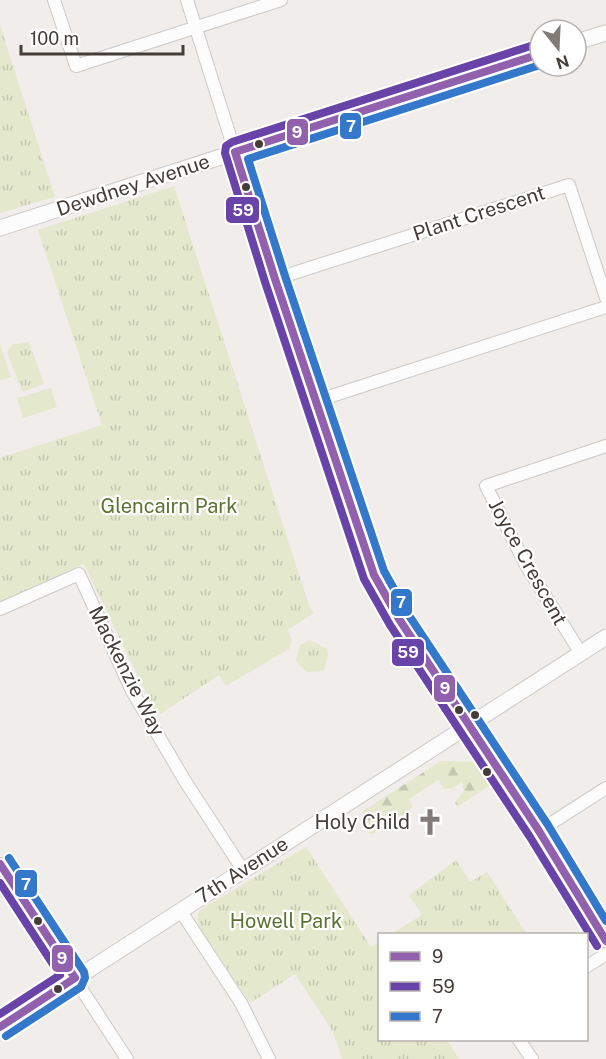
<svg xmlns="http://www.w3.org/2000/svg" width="606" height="1059" viewBox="0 0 606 1059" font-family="'Public Sans',sans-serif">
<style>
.green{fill:#e4e8cd}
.forest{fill:url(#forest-firs)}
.park{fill:url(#park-tufts)}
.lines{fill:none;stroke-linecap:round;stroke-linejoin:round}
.minor-casing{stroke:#ccc9c7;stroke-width:14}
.tertiary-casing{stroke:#ccc9c7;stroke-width:17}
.minor{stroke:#fdfcfc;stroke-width:12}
.tertiary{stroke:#fdfcfc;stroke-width:15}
.bus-1-casing{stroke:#fff;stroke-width:12}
.bus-2-casing{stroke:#fff;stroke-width:12}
.bus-3-casing{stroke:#fff;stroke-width:12}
.bus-1{stroke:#9161ad;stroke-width:8}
.bus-2{stroke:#6843a8;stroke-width:8}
.bus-3{stroke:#3478cb;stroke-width:8}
.bus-dot{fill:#453c37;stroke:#fff;stroke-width:2}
.labels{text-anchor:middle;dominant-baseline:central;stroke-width:4.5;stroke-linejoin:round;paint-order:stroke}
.street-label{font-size:20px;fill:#453c37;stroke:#fff}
.park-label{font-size:20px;fill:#5b7230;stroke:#fff}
.poi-label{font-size:20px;fill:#453c37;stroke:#fff;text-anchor:end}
.line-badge{stroke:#fff;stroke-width:2}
.badge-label{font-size:16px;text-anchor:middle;font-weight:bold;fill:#fff}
</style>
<defs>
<pattern id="forest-firs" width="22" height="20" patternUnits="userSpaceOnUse" patternTransform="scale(1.5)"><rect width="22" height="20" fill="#e4e8cd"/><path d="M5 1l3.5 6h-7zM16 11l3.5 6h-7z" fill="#c5c8b1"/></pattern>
<pattern id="park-tufts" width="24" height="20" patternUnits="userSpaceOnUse" patternTransform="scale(1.5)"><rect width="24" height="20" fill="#e4e8cd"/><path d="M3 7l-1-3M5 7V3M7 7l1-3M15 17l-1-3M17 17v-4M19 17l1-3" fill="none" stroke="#c5c8b1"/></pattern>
</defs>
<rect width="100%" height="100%" fill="#f0edeb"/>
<g class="green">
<polygon points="0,344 11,377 0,381"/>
<polygon points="51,388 57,407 23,418 17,398"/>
<polygon points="260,573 292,640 289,649 226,686 208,657"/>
</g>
<polygon class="forest" points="441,761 479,762 492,784 458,806 455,803 464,791 462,782 450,789 444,789 438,780 409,799 413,807 373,834 368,833 362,824 363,811"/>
<g class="park">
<polygon points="0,25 55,197 0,213"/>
<polygon points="174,186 309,606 314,613 157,716 84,564 0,602 0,458 102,425 38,230"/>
<polygon points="29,342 44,384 22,392 7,352 13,344"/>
<polygon points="310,640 327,649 328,657 323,671 307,672 296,661 300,645"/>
<polygon points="306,847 371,947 379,942 380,1040 447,1040 459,1059 342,1059 333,1032 295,974 250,1003 198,926 198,913 203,908"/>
<polygon points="456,860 470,882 487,872 527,934 391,934 422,915 409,895"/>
</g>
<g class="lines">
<defs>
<g id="minor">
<polyline points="54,0 76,66 281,0"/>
<polyline points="187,0 275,279 374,575 399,619 539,831 606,941"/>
<polyline points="275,279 569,185 606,298"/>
<polyline points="316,401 606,307"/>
<polyline points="0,609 79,574 132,691 185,781 243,870"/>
<polyline points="580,652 526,565 486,486 606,446"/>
<polyline points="539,831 606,788"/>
<polyline points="0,864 127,1059"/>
<polyline points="180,910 241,1003 269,1059"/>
<polyline points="586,967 606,954"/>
<polyline points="519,1040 532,1059"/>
</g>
<g id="tertiary">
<polyline points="576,42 606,33"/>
<polyline points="0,228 540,54"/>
<polyline points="0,1027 606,637"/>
</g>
</defs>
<use href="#minor" class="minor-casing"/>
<use href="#tertiary" class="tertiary-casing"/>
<use href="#minor" class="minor"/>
<use href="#tertiary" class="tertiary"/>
<defs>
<g id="bus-1">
<polyline points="540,54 235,152 275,279 374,575 399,619 539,831 606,941"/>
<polyline points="0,864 75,978 0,1027"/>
</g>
<g id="bus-2">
<polyline points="537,44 232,142 226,146 225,153 265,282 364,579 390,625 530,837 597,946"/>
<polyline points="0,883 60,975 0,1014"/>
</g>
<g id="bus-3">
<polyline points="540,65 248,159 285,276 384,571 408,614 548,825 606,921"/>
<polyline points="6,1036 81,987 85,978 84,972 9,858"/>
</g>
</defs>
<use href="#bus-1" class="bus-1-casing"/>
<use href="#bus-2" class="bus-2-casing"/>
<use href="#bus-3" class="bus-3-casing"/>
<use href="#bus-1" class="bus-1"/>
<use href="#bus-2" class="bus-2"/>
<use href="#bus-3" class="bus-3"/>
</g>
<defs>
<symbol id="church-bare" viewBox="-9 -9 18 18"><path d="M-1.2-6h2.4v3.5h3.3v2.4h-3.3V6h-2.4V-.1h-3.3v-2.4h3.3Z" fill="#817a76" stroke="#fff" stroke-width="2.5" paint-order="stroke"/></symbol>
</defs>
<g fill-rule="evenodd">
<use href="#church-bare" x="411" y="803" width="38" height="38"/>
</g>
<g class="bus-dot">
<circle cx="259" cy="144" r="5"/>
<circle cx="246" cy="187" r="5"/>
<circle cx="459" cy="710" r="5"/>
<circle cx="475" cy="715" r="5"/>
<circle cx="487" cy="772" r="5"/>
<circle cx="38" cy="921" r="5"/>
<circle cx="58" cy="989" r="5"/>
</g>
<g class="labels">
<g class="street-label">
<text transform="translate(133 185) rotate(-18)">Dewdney Avenue</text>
<text transform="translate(479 213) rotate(-18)">Plant Crescent</text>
<text transform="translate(528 562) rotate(61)">Joyce Crescent</text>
<text transform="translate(127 671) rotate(63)">Mackenzie Way</text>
<text transform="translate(242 870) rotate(-33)">7th Avenue</text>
</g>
<g class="park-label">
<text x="169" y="506">Glencairn Park</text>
<text x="286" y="921">Howell Park</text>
</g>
<g class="poi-label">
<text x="410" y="822">Holy Child</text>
</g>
</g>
<g class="line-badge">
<rect x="339" y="112" width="23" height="28" rx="6" fill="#3478cb"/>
<rect x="286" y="118" width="23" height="28" rx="6" fill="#9161ad"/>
<rect x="225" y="196" width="35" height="28" rx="6" fill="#6843a8"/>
<rect x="390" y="588" width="23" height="29" rx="6" fill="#3478cb"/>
<rect x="391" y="638" width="34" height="29" rx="6" fill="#6843a8"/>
<rect x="433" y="674" width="23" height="29" rx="6" fill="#9161ad"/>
<rect x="14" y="869" width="24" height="29" rx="6" fill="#3478cb"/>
<rect x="51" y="944" width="23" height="29" rx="6" fill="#9161ad"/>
</g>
<g class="badge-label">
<text x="351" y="132">7</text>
<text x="297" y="138">9</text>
<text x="243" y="216">59</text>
<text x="401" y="608">7</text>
<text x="408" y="658">59</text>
<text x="445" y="694">9</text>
<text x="26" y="890">7</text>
<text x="62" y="964">9</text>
</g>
<rect x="378" y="933" width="210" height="108" fill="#ffffff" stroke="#b5b1af" stroke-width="1.5"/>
<rect x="390" y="952" width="30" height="9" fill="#9161ad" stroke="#b5b1af" stroke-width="1.5"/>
<text x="432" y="963" font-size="18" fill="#453c37">9</text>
<rect x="390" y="982" width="30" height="9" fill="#6843a8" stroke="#b5b1af" stroke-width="1.5"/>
<text x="432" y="993" font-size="18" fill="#453c37">59</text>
<rect x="390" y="1012" width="30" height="9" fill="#3478cb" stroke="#b5b1af" stroke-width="1.5"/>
<text x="432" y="1023" font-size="18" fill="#453c37">7</text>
<g transform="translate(558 48) rotate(162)"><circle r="28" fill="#ffffff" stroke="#b5b1af" stroke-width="1.5"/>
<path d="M0-4.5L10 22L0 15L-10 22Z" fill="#817a76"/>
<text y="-9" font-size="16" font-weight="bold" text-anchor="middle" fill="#453c37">N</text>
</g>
<path d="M21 45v9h162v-9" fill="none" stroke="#453c37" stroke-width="3"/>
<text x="30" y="45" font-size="18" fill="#453c37" stroke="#ffffff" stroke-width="4.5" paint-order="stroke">100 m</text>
</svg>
